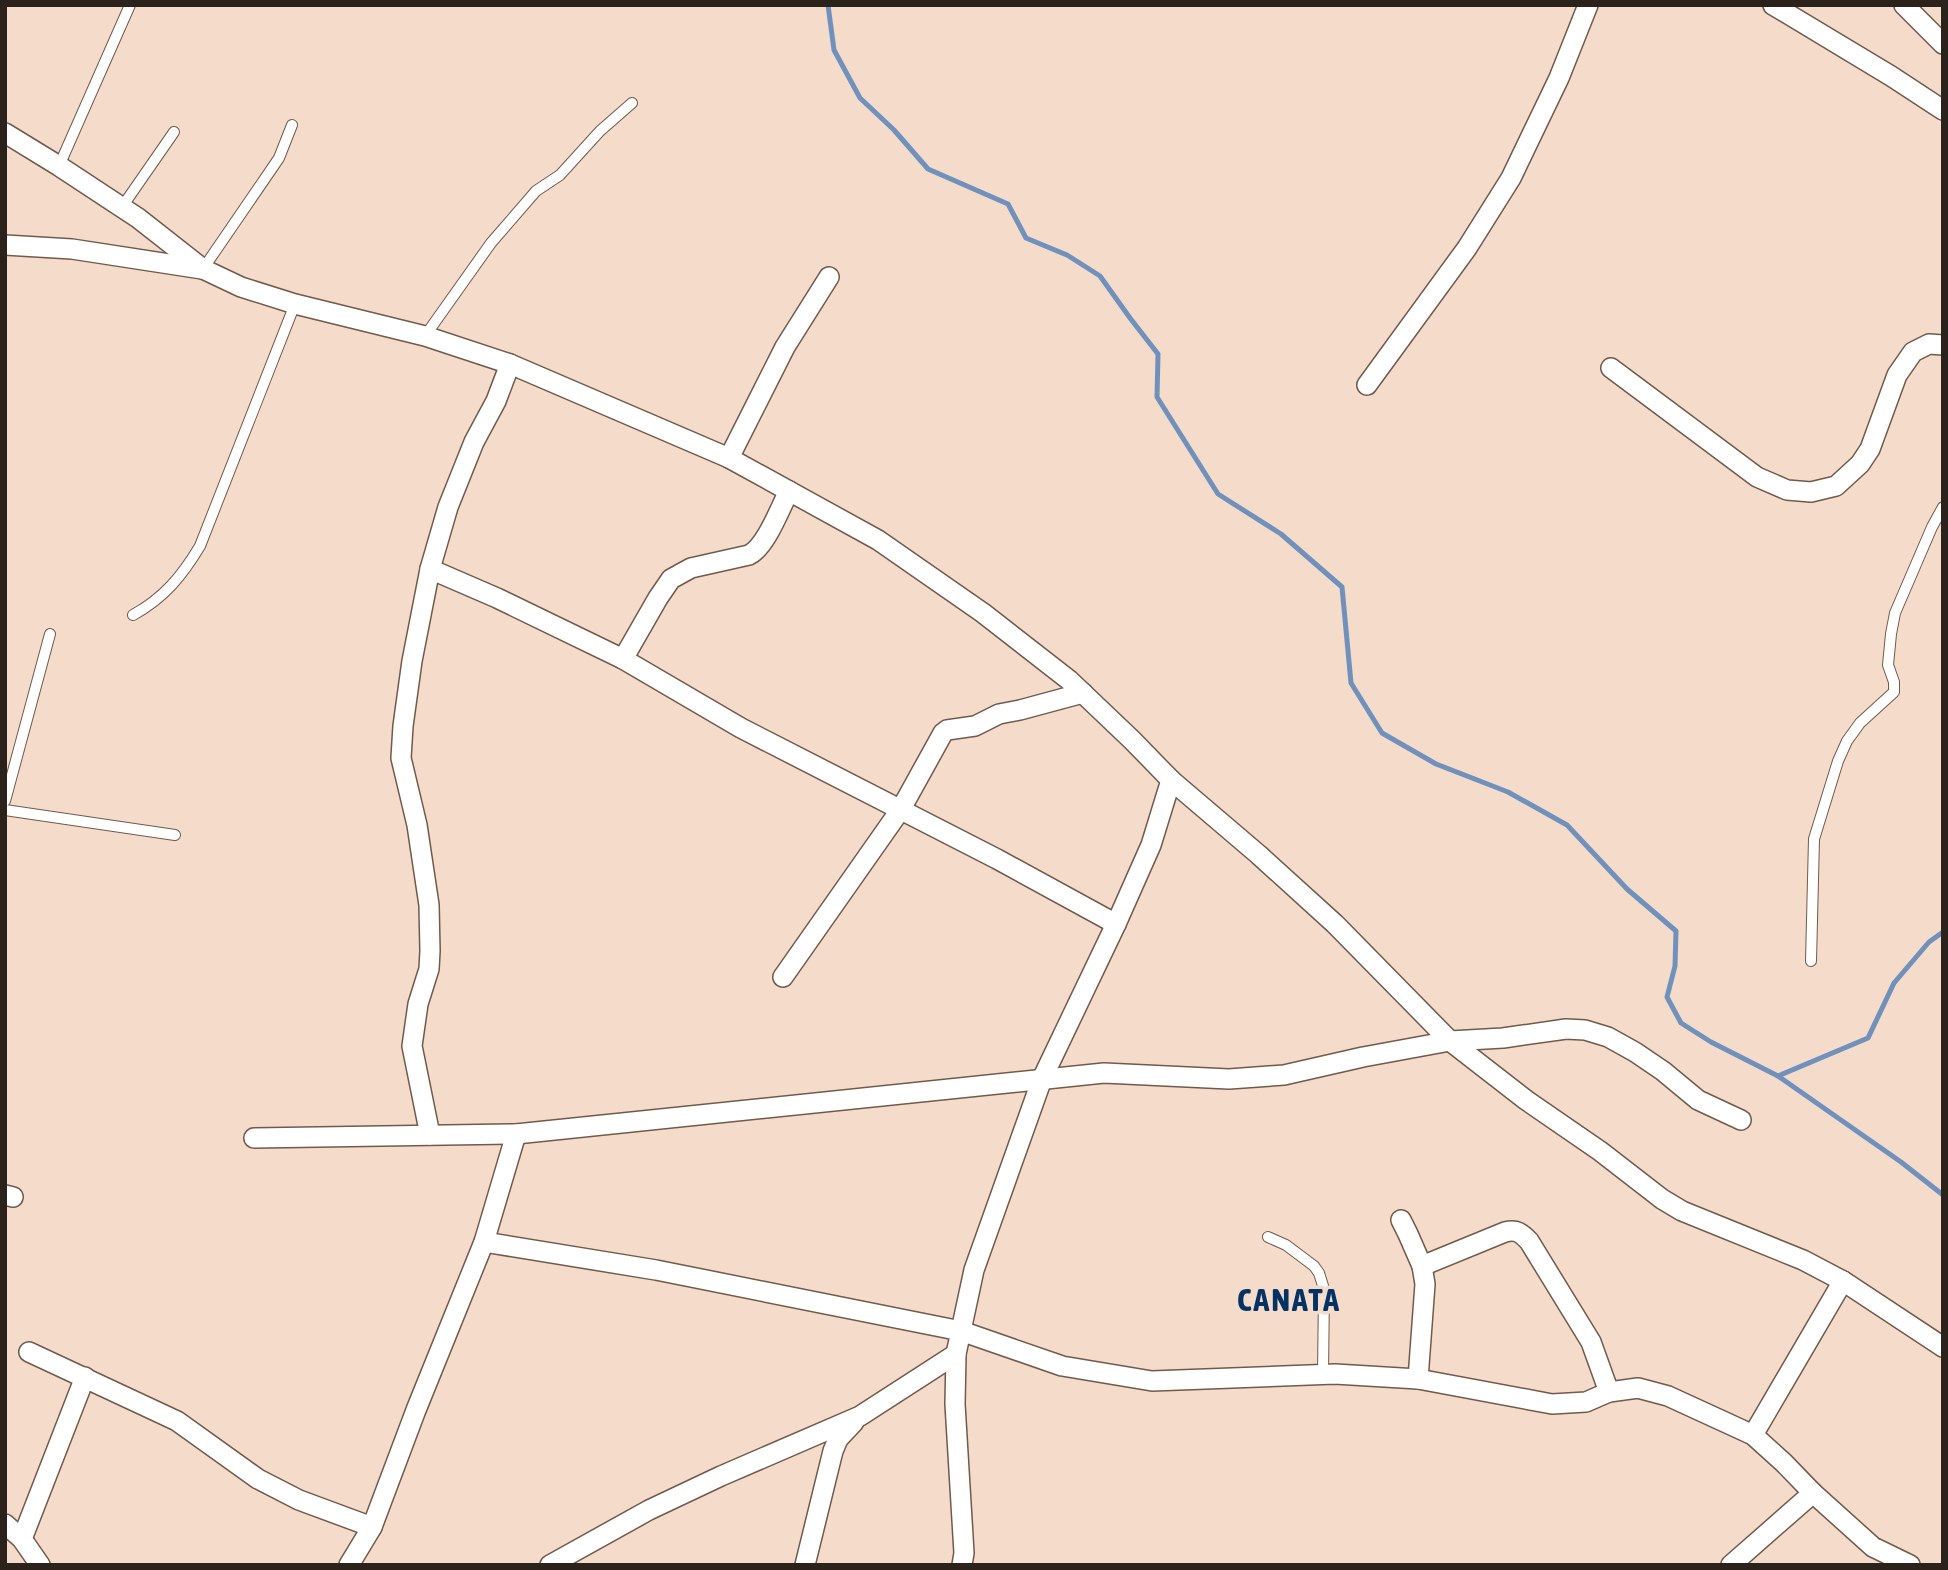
<svg xmlns="http://www.w3.org/2000/svg" width="1948" height="1570" viewBox="0 0 1948 1570" font-family="'Asap Condensed',sans-serif">
<style>
.lines{fill:none;stroke-linecap:round;stroke-linejoin:round}
.stream{stroke:#7091bb;stroke-width:5}
.lane-casing{stroke:#715a4c;stroke-width:12}
.street-casing{stroke:#715a4c;stroke-width:22}
.lane{stroke:#fff;stroke-width:10}
.street{stroke:#fff;stroke-width:19}
.labels{text-anchor:middle;dominant-baseline:central;stroke-width:7;stroke-linejoin:round;paint-order:stroke}
.district-label{font-size:32px;font-weight:bold;letter-spacing:2px;fill:#043264;stroke:#f5dbca}
</style>
<rect width="100%" height="100%" fill="#f5dbca"/>
<g class="lines">
<g class="stream">
<polyline points="828,5 834,50 860,98 894,130 928,169 1008,204 1026,238 1067,255 1100,276 1130,318 1158,354 1157,397 1218,494 1281,534 1342,587 1351,683 1382,733 1436,764 1508,792 1567,825 1627,889 1676,931 1675,966 1667,997 1681,1023 1711,1042 1778,1076 1901,1162 1943,1195"/>
<polyline points="1778,1076 1868,1038 1894,983 1929,942 1943,932"/>
</g>
<defs>
<g id="lane">
<polyline points="59,166 130,5"/>
<polyline points="122,207 174,132"/>
<polyline points="203,269 279,158 292,125"/>
<polyline points="425,336 491,243 536,191 560,175 600,131 632,103"/>
<path d="M133 615C164 598 182 576 200 546L295 304"/>
<polyline points="5,801 50,634"/>
<polyline points="5,810 175,835"/>
<polyline points="1811,961 1814,839 1838,761 1847,741 1860,723 1894,692 1894,682 1888,665 1891,634 1895,613 1932,527 1943,507"/>
<polyline points="1268,1237 1286,1245 1314,1266 1319,1273 1324,1289 1323,1374"/>
</g>
<g id="street">
<polyline points="1773,5 1891,76 1943,110"/>
<polyline points="1904,5 1943,44"/>
<polyline points="5,133 59,166 138,218 203,269 241,287 295,304 425,336 510,364 729,458 878,540 983,613 1069,680 1132,740 1171,780 1151,845 1116,924 1042,1079 974,1270 956,1354 955,1404 964,1553 962,1565"/>
<polyline points="5,245 72,249 202,269"/>
<polyline points="1611,368 1757,477 1787,490 1811,492 1836,486 1860,464 1870,449 1897,375 1913,352 1929,344 1943,345"/>
<polyline points="1367,385 1467,248 1511,178 1559,78 1588,5"/>
<polyline points="729,458 785,347 829,277"/>
<polyline points="430,569 497,598 623,659 741,728 997,859 1116,924"/>
<path d="M623 659 658 598 671 579 691 568 749 555C766 547 780 508 789 491"/>
<polyline points="1171,780 1259,855 1335,924 1450,1041 1526,1100 1600,1151 1662,1199 1682,1211 1803,1260 1843,1281 1943,1347"/>
<polyline points="783,977 901,809 943,733 947,730 975,726 999,714 1020,710 1083,693"/>
<polyline points="430,1135 412,1046 418,1004 429,969 430,951 429,905 417,825 401,758 403,726 412,661 430,569 448,507 474,442 496,401 510,364"/>
<polyline points="254,1138 516,1134 1104,1073 1229,1079 1284,1075 1363,1057 1450,1041 1503,1038 1566,1029 1585,1030 1608,1037 1635,1052 1663,1071 1698,1100 1741,1120"/>
<polyline points="5,1195 13,1197"/>
<polyline points="1401,1220 1408,1234 1422,1266 1425,1284 1418,1379"/>
<polyline points="484,1242 656,1270 961,1331 1062,1366 1152,1381 1335,1374 1418,1379 1552,1404 1586,1402 1609,1392 1638,1388 1668,1396 1753,1435 1784,1463 1813,1493 1873,1547 1910,1565"/>
<path d="M1422 1266 1505 1232C1517 1229 1521 1233 1529 1241L1591 1342 1609 1392"/>
<polyline points="29,1352 177,1421 258,1479 299,1500 372,1527"/>
<polyline points="1753,1435 1843,1281"/>
<polyline points="5,1524 22,1539 40,1565"/>
<polyline points="22,1539 85,1377"/>
<polyline points="349,1565 372,1527 416,1410 484,1242 516,1134"/>
<polyline points="550,1565 649,1510 721,1476 860,1416 956,1354"/>
<polyline points="805,1565 833,1451 838,1439 854,1422"/>
<polyline points="1731,1565 1813,1493"/>
</g>
</defs>
<use href="#lane" class="lane-casing"/>
<use href="#street" class="street-casing"/>
<use href="#lane" class="lane"/>
<use href="#street" class="street"/>
</g>
<g class="labels">
<g class="district-label">
<text x="1289" y="1299">CANATA</text>
</g>
</g>
<rect width="1948" height="1570" fill="none" stroke="#2c221c" stroke-width="14"/>
</svg>
